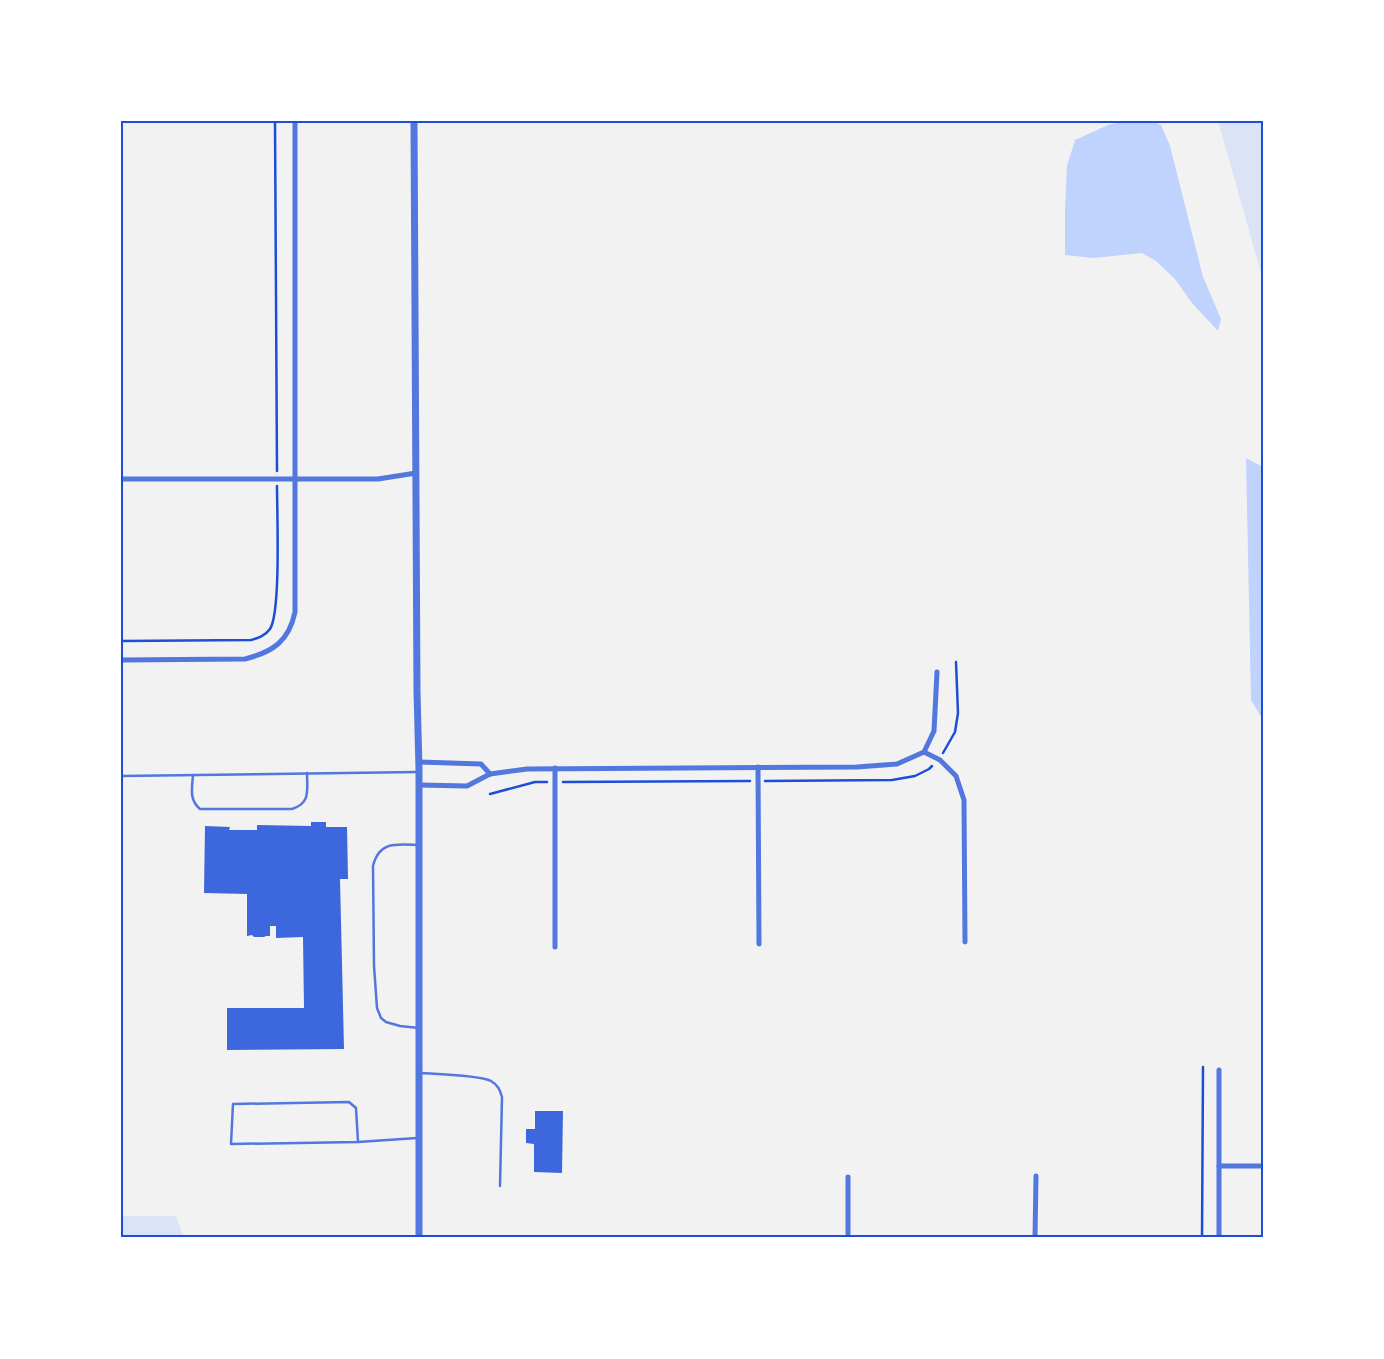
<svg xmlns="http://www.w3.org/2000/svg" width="1384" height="1359" viewBox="0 0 1384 1359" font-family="Raleway,sans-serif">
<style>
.green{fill:#dbe4f7}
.water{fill:#bfd3fe}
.building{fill:#3d67dc}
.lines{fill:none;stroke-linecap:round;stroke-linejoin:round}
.path{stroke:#1d4ed8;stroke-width:2.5}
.service{stroke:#5277de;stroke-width:2.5}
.minor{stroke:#5277de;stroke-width:5}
.tertiary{stroke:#5277de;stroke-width:7}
.neatline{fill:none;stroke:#1d4ed8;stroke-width:2}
</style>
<rect width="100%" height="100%" fill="#f2f2f2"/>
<g class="green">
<polygon points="1218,121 1263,121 1263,280"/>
<polygon points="121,1216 176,1216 184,1238 121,1238"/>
</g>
<g class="water">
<polygon points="1125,121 1152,121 1161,125 1170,146 1203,277 1221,319 1218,331 1192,303 1175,279 1156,261 1142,253 1093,258 1065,255 1065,209 1067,166 1075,140 1108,125"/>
<polygon points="1246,458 1263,467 1263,720 1251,700"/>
</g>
<g class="building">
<polygon points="311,822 326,822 326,827 347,827 348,879 340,879 344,1049 227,1050 227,1008 304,1008 303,937 276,938 276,926 270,926 270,936 266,936 264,937 254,937 252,935 247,936 247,894 204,893 205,826 230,827 229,830 257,830 257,825 311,826"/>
<polygon points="535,1111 563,1111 562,1173 534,1172 534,1144 526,1143 526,1129 535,1129"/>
</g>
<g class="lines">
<g class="path">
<polyline points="275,121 277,471"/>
<path d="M121 641 251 640C258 638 265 636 270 629 281 612 277 512 277 486"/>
<polyline points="943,753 955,732 958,713 956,662"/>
<polyline points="765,781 892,780 915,776 929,769 932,766"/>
<polyline points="563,782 750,781"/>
<polyline points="490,794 535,782 547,782"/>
<polyline points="1202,1238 1203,1067"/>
</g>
<g class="service">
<path d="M193 775C192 788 189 800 200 809H292C311 803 307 790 307 773"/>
<polyline points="121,776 418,772"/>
<path d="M418 845C396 844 379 841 373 866L374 966 377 1008 381 1018 386 1022 400 1026 419 1028"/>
<path d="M420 1073C436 1074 479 1075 491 1081 498 1085 500 1090 502 1097L500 1186"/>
<polyline points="358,1142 356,1108 349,1102 233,1104 231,1144 358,1142 417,1138"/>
</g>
<g class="minor">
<polyline points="121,479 378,479 416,473"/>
<path d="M121 660 245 659C273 652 289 641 295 612V121"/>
<polyline points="924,752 940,760 956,776 964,800 965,942"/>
<polyline points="924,752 934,731 937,672"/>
<polyline points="419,762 481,764 490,774 467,786 419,785"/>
<polyline points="758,767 759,944"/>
<polyline points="555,768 555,947"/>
<polyline points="490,774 527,769 857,767 897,764 924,752"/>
<polyline points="1219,1070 1219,1238"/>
<polyline points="1219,1166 1263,1166"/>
<polyline points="848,1177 848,1238"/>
<polyline points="1035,1238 1036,1176"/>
</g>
<polyline class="tertiary" points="414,121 417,691 419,769 419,1238"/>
</g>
<rect width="1384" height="1359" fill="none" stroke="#ffffff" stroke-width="245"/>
<rect x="122" y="122" width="1140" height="1114" class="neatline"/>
</svg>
